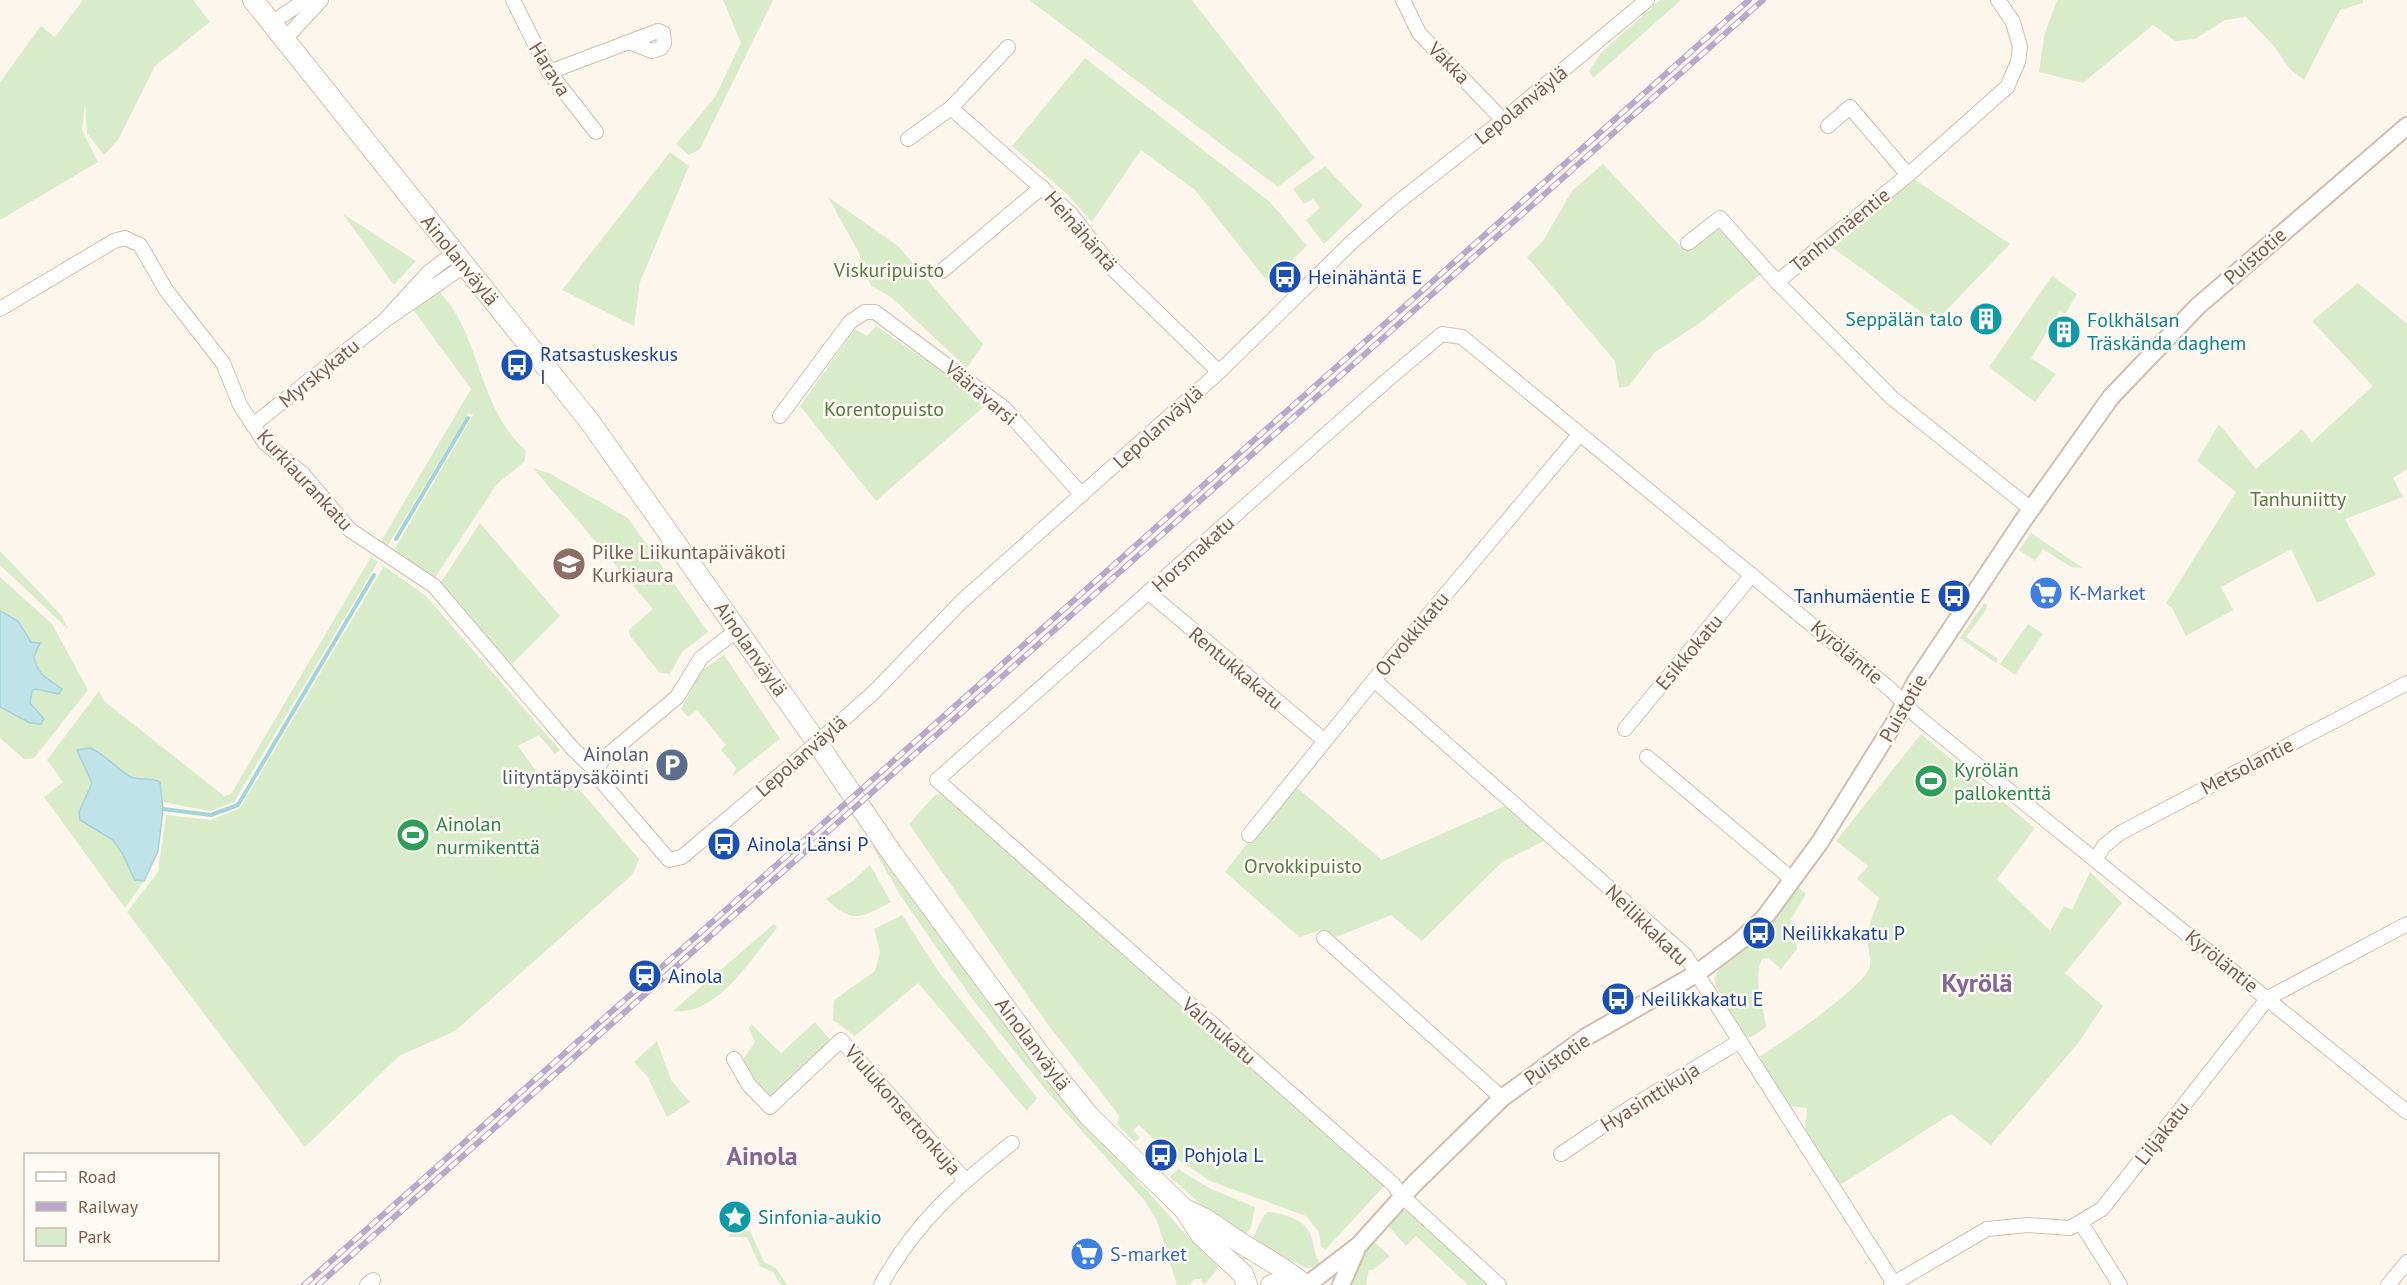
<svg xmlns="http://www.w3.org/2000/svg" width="2407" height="1285" viewBox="0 0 2407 1285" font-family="'PT Sans',sans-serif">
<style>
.green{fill:#d8ecc9}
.water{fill:#bfe3e8;stroke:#a5d3da;stroke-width:1.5}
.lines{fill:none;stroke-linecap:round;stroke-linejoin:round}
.stream{stroke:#a5d3da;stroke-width:4}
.minor-casing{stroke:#d1beb0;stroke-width:16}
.tertiary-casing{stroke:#d1beb0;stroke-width:20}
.secondary-casing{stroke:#d6c0b0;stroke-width:22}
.minor{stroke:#fff;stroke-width:14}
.tertiary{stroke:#fff;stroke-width:16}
.secondary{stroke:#fff;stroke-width:20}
.rail-casing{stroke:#b9a8c9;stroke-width:6}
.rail{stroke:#fffaf3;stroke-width:4;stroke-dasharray:11;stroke-linecap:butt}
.minor-bridge-casing{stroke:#d1beb0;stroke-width:16;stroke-linecap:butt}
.minor-bridge{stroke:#fff;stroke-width:14}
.labels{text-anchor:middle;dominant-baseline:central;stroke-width:5;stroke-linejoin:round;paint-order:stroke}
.street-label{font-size:20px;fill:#7a5c4d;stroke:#fffaf3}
.park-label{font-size:20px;fill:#537a41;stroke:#fffaf3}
.transit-label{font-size:20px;fill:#164399;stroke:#fffaf3;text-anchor:start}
.culture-label{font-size:20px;fill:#0d838f;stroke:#fffaf3;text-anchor:start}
.education-label{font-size:20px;fill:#785e54;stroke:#fffaf3;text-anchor:start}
.shop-label{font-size:20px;fill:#366cbe;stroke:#fffaf3;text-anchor:start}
.service-label{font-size:20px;fill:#4e5e75;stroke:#fffaf3;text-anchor:end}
.leisure-label{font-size:20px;fill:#27864d;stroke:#fffaf3;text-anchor:start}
.district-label{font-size:26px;font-weight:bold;fill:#846695;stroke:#fffaf3}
</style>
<rect width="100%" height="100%" fill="#fdf6ec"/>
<g class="green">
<polygon points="83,0 193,0 210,22 155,66 118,140 104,155 87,133 85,103 82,130 98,162 0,220 0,82 41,26 55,37"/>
<polygon points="723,0 773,0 700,149 689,155 676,144 715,97 741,43"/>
<polygon points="1029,0 1192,0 1315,158 1278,187"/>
<polygon points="1660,0 1681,0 1593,78 1589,71 1601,53"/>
<polygon points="2057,0 2363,0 2363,3 2340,10 2304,80 2290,69 2274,46 2246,17 2225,20 2195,39 2175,41 2153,25 2083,83 2039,72 2044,36"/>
<polygon points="1085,58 1270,202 1307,246 1268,282 1195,190 1141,150 1092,222 1067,194 1012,146"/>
<polygon points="670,152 689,166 640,282 634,326 562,290"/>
<polygon points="1603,164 1682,248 1717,226 1761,274 1697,325 1655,352 1629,386 1619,388 1615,361 1527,257 1543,241 1572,191"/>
<polygon points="1325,166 1363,206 1324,244 1306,220 1320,208 1313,199 1304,204 1293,189"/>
<polygon points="1914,179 2010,244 1935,322 1829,245"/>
<polygon points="828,197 898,246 983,344 967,368 891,297 871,286 858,251"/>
<polygon points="343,214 416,261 394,285"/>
<polygon points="2052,276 2077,294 2065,314 2060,311 2031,358 2056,374 2035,402 1989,367"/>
<polygon points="2358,283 2407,324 2407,469 2393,478 2403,497 2345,519 2376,575 2317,603 2291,549 2221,587 2233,610 2186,636 2172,608 2166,603 2236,492 2197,461 2219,424 2256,469 2302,429 2312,442 2373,386 2312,321"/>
<path d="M439 291C446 300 455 310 460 321 482 365 488 417 526 451L524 462 497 484 434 579 393 552 473 415 469 413 387 547 380 543 471 389 412 308Z"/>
<polygon points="876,326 988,403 876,501 800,406 855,329 867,336"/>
<polygon points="533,468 549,473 628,518 708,632 682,652 670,674 660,673 630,636 629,630 653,609"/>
<polygon points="480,523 560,616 510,666 439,585"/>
<polygon points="2031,533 2083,568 2071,567 2043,549 2035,561 2019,550"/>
<polygon points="0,551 62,616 68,629 0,565"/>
<path d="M371 557 378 562 234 802 210 811 163 802 160 782C150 777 140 781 131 777 108 766 107 745 77 751L92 783 79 811 113 840 122 853 135 880 144 881 125 908 44 797 63 782 47 760 99 691 104 701 224 796 231 794Z"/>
<polygon points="384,566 426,596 560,750 555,754 539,735 518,746 536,771 519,784 523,788 549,775 568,776 639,859 633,874 455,1031 399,1056 305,1147 127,912 158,872 166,815 211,820 240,808"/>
<polygon points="0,577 52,624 88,690 34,758 24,759 0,738"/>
<polygon points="1984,603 1987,605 1986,610 1966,637 1998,659 1996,663 1960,638"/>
<polygon points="2028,624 2043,634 2015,675 2000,664"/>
<polygon points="724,655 780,739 733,776 736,768 721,750 726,745 697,710 688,717 681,709 702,670"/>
<path d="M1921 734 2035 828 1997 879 2050 931 2064 906 2072 910 2090 872 2122 903 2065 973 2103 1006 2079 1042 1991 1145 1951 1114 1840 1185 1805 1131 1807 1108 1789 1106 1762 1066 1760 1056C1779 1045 1867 985 1870 966 1871 959 1868 950 1868 943 1867 927 1874 913 1879 898L1857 879 1868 866 1836 841Z"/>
<polygon points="1293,784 1382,860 1505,806 1544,841 1502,862 1422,941 1391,915 1331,939 1321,930 1299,937 1225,872"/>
<polygon points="941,794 1363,1168 1366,1164 1386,1184 1326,1249 1321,1247 1319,1232 1306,1216 1210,1181 1168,1153 1139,1125 1133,1130 1140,1138 1135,1142 1117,1124 1119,1115 1048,1025 909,824 935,795"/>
<polygon points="876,843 931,925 1036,1065 1189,1238 1219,1267 1206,1283 1203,1284 1201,1279 1194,1279 1190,1285 1177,1285 1157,1221 1144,1200 1048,1093 973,1000 900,895 872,846"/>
<path d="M870 865 891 902C861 918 852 924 826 899L853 881Z"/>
<path d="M1798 887 1806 894 1791 919 1797 949 1781 969 1768 958 1762 959C1752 979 1764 1005 1766 1027L1753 1036 1745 1038 1715 984V977L1720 968 1754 941Z"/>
<polygon points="902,915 939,972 1037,1098 1027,1111 918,983 855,1036 833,1020 834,1000 875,971 880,952 874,929"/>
<path d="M774 924 777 928C751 958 718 1016 673 1011Z"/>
<polygon points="815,1022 831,1041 770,1101 753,1082 742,1061 755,1042 749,1028 751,1024 781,1053"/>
<polygon points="657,1041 671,1080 690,1102 667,1117 647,1076 634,1062"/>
<polygon points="1178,1169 1211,1189 1255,1207 1251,1227 1244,1238 1213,1215 1170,1177"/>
<polygon points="1400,1211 1409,1211 1491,1285 1468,1285 1416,1236 1406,1246 1389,1227"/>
<path d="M1268 1212C1282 1213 1304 1219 1310 1233 1315 1245 1313 1255 1322 1266L1306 1268 1251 1241C1257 1233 1260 1217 1268 1212Z"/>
<polygon points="730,1231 750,1231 764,1262 776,1268 787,1285 781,1285 773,1272 760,1266 747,1237 730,1237"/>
<polygon points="1372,1243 1375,1243 1390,1256 1373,1270 1369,1270 1366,1285 1353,1285 1349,1280 1361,1257"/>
</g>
<g class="water">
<path d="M0 611 18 621 31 642 40 643 34 657C38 676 47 678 62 689L59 694 35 689 32 691 30 703 44 719 41 724 30 723 0 707Z"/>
<path d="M90 748C106 754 116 769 131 777 140 781 151 777 160 782L163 809 158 851 144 881 135 880 122 853 113 840 80 820 79 812 92 783 77 750Z"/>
</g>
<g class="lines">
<g class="stream">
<polyline points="396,539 468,418"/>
<polyline points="163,809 211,815 238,805 374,575"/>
</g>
<defs>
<g id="minor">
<polyline points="513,0 549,72 596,132"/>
<polyline points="1403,0 1419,33 1503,120"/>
<polyline points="1998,0 2013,22 2020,47 2018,62 2007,87 1908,175 1777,282 1892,398 2031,509"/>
<polyline points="271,23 306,0"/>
<polyline points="284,40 321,0"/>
<polyline points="549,72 658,31 663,33 664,44 661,48 652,51 629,42"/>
<polyline points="951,108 1008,47"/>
<polyline points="1828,126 1850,107 1908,175"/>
<polyline points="908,139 951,108 1070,213 1114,270 1219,372"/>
<polyline points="1688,243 1720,218 1777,282"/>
<polyline points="454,253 429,272 384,321 464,266"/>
<polyline points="942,271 1042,187"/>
<polyline points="0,309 114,241 125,238 140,245 166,290 223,363 240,405 264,442 303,474 350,530 434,586 573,749 596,771 602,782 669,860 682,857 788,768"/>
<polyline points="780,416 850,322 865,312 875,312 1004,408 1082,495"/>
<polyline points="253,425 384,321"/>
<polyline points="1149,593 1325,741"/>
<polyline points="1374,680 1685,955 1895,1285"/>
<polyline points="845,718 873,693 962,601 1219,372 1353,241 1397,203 1503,120 1647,0"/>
<polyline points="1625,729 1752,575"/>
<polyline points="1647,757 1793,880"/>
<polyline points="596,771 603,759 677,697 701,658 737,630"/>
<polyline points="1249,835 1374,680 1579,435"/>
<polyline points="2095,860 2104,846 2120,833 2407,683"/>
<polyline points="1324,938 1502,1098"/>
<polyline points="734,1059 749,1085 770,1107 841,1040 965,1180"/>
<polyline points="1561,1154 1631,1107 1740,1041"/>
<polyline points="2081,1223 2120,1285"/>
<polyline points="367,1285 373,1280"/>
<path d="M881 1285C915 1223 957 1186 1012 1143"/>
<polyline points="1499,1285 1403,1197 1393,1184 937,780 1385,382 1442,334 1462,337 1891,690 1918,717 2407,1112"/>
<polyline points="1891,1285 1987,1229 2028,1225 2070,1228 2102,1209 2268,998 2407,924"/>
<polyline points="2388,1285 2407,1262"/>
</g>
<g id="tertiary">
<polyline points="1307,1285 1359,1245 1414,1184 1502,1098 1586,1037 1696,974 1740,941 1765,917 1820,842 1895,722 1915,683 2022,522 2111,397 2198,306 2407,126"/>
<polyline points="1341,1285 1356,1251"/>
</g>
<g id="secondary">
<polyline points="253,0 590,422 818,744 891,852 1043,1059 1089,1116 1184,1209 1201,1235 1243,1274 1247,1285"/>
<path d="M1184 1209C1208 1218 1220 1230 1241 1243 1261 1256 1283 1267 1301 1282"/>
<polyline points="1271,1285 1291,1281 1305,1284"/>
</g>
</defs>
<use href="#minor" class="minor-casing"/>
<use href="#tertiary" class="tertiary-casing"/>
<use href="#secondary" class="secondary-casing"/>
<use href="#minor" class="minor"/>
<use href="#tertiary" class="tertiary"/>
<use href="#secondary" class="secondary"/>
<defs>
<g id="rail">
<polyline points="304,1285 1749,0"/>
<polyline points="318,1285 1763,0"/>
</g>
</defs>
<use href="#rail" class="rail-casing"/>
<use href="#rail" class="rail"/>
<defs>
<polyline id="minor-bridge" points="788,768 845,718"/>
</defs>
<use href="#minor-bridge" class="minor-bridge-casing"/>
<use href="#minor-bridge" class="minor-bridge"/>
</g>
<defs>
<symbol id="bus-disc" viewBox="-11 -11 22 22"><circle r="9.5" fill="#1a4fb4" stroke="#fffaf3"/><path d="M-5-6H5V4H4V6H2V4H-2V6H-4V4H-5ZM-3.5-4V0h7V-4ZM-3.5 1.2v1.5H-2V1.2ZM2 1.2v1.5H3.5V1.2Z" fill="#fff"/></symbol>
<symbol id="building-disc" viewBox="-11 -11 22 22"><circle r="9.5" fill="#0f9aa8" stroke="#fffaf3"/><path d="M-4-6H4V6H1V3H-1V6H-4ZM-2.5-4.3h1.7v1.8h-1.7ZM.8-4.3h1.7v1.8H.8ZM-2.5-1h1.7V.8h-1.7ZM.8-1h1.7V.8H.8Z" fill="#fff"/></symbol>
<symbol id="school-disc" viewBox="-11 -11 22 22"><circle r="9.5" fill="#8d6e63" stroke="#fffaf3"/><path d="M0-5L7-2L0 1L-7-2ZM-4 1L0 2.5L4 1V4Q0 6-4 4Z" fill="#fff"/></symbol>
<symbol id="supermarket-disc" viewBox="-11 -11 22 22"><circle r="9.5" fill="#3f7fe0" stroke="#fffaf3"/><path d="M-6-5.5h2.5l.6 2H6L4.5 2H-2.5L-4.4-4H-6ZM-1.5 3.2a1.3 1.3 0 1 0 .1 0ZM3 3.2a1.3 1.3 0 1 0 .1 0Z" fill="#fff"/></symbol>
<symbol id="parking-disc" viewBox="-11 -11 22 22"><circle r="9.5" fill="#5c6f8a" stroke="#fffaf3"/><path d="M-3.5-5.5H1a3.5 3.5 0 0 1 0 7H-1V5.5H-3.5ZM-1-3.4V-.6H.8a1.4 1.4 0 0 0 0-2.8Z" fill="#fff"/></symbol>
<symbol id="stadium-disc" viewBox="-11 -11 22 22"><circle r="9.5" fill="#2e9e5b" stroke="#fffaf3"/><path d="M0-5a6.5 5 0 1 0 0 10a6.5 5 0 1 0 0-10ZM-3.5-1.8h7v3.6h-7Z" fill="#fff"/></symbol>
<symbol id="station-disc" viewBox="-11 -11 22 22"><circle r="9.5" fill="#1a4fb4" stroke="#fffaf3"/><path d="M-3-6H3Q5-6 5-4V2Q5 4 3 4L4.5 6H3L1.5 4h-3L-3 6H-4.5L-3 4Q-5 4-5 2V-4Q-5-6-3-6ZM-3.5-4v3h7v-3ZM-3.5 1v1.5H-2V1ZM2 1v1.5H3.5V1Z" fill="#fff"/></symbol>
<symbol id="sight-disc" viewBox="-11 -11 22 22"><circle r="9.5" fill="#0f9aa8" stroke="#fffaf3"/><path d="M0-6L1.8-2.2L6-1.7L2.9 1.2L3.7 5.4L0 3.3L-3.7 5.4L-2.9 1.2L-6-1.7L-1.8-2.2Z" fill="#fff"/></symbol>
</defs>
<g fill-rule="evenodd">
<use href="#bus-disc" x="1266" y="258" width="38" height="38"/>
<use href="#building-disc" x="1967" y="300" width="38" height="38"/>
<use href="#building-disc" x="2045" y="313" width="38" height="38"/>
<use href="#bus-disc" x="498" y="346" width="38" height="38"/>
<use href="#school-disc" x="550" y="545" width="38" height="38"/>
<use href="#supermarket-disc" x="2027" y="574" width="38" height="38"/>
<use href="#bus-disc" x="1935" y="577" width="38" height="38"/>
<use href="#parking-disc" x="653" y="746" width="38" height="38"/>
<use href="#stadium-disc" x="1912" y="762" width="38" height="38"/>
<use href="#stadium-disc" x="394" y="816" width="38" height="38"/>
<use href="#bus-disc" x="705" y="825" width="38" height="38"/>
<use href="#bus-disc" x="1740" y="914" width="38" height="38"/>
<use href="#station-disc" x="626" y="957" width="38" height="38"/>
<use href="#bus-disc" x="1599" y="980" width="38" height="38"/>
<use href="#bus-disc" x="1142" y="1136" width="38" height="38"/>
<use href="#sight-disc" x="716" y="1198" width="38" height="38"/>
<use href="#supermarket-disc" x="1068" y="1235" width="38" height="38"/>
</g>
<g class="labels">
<g class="street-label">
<text transform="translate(1449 63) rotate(45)">Vakka</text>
<text transform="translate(550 69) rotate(58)">Harava</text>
<text transform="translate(1521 105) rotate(-39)">Lepolanväylä</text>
<text transform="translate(1840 230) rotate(-39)">Tanhumäentie</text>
<text transform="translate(1081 231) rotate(49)">Heinähäntä</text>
<text transform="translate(2255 256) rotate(-41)">Puistotie</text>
<text transform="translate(460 260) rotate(51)">Ainolanväylä</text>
<text transform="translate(319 373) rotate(-39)">Myrskykatu</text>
<text transform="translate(981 393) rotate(40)">Väärävarsi</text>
<text transform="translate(1158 427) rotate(-42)">Lepolanväylä</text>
<text transform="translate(305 480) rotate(47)">Kurkiaurankatu</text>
<text transform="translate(1193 554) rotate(-42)">Horsmakatu</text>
<text transform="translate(1412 634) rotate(-50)">Orvokkikatu</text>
<text transform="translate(751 649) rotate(55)">Ainolanväylä</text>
<text transform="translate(1689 652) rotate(-50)">Esikkokatu</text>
<text transform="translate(1847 652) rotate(40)">Kyröläntie</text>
<text transform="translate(1236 668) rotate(40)">Rentukkakatu</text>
<text transform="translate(1903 708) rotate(-60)">Puistotie</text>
<text transform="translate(801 756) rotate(-41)">Lepolanväylä</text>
<text transform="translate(2247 766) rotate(-27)">Metsolantie</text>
<text transform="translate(1647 925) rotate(44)">Neilikkakatu</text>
<text transform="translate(2222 961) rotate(39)">Kyröläntie</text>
<text transform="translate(1219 1031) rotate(41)">Valmukatu</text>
<text transform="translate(1033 1044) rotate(53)">Ainolanväylä</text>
<text transform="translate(1557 1059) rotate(-35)">Puistotie</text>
<text transform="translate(1650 1097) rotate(-32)">Hyasinttikuja</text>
<text transform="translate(903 1110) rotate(49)">Viulukonsertonkuja</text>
<text transform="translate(2162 1133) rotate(-52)">Liljakatu</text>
</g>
<g class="park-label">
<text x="889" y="270">Viskuripuisto</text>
<text x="884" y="409">Korentopuisto</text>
<text x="2298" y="499">Tanhuniitty</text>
<text x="1303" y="866">Orvokkipuisto</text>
</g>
<g class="transit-label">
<text x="1308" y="277">Heinähäntä E</text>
<text x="540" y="354">Ratsastuskeskus<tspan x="540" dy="23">I</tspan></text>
<text x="1931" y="596" text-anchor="end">Tanhumäentie E</text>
<text x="747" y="844">Ainola Länsi P</text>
<text x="1782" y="933">Neilikkakatu P</text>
<text x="668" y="976">Ainola</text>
<text x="1641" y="999">Neilikkakatu E</text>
<text x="1184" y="1155">Pohjola L</text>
</g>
<g class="culture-label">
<text x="1963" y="319" text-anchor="end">Seppälän talo</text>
<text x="2087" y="320">Folkhälsan<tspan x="2087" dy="23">Träskända daghem</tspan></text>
<text x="758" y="1217">Sinfonia-aukio</text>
</g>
<g class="education-label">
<text x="592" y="552">Pilke Liikuntapäiväkoti<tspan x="592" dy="23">Kurkiaura</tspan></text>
</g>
<g class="shop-label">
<text x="2069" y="593">K-Market</text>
<text x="1110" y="1254">S-market</text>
</g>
<g class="service-label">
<text x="649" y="754">Ainolan<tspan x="649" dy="23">liityntäpysäköinti</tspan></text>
</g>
<g class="leisure-label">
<text x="1954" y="770">Kyrölän<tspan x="1954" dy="23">pallokenttä</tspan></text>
<text x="436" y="824">Ainolan<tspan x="436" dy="23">nurmikenttä</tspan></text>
</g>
<g class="district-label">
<text x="1977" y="982">Kyrölä</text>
<text x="762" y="1155">Ainola</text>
</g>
</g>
<rect x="24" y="1153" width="195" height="108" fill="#fffaf3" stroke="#cabbb1" stroke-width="1.5"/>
<rect x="36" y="1172" width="30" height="9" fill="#ffffff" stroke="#cabbb1" stroke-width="1.5"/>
<text x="78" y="1183" font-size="18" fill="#7a5c4d">Road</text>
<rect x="36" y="1202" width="30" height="9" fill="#b9a8c9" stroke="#cabbb1" stroke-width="1.5"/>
<text x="78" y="1213" font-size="18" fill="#7a5c4d">Railway</text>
<rect x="36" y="1228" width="30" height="18" fill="#d8ecc9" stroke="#cabbb1" stroke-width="1.5"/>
<text x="78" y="1243" font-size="18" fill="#7a5c4d">Park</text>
</svg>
